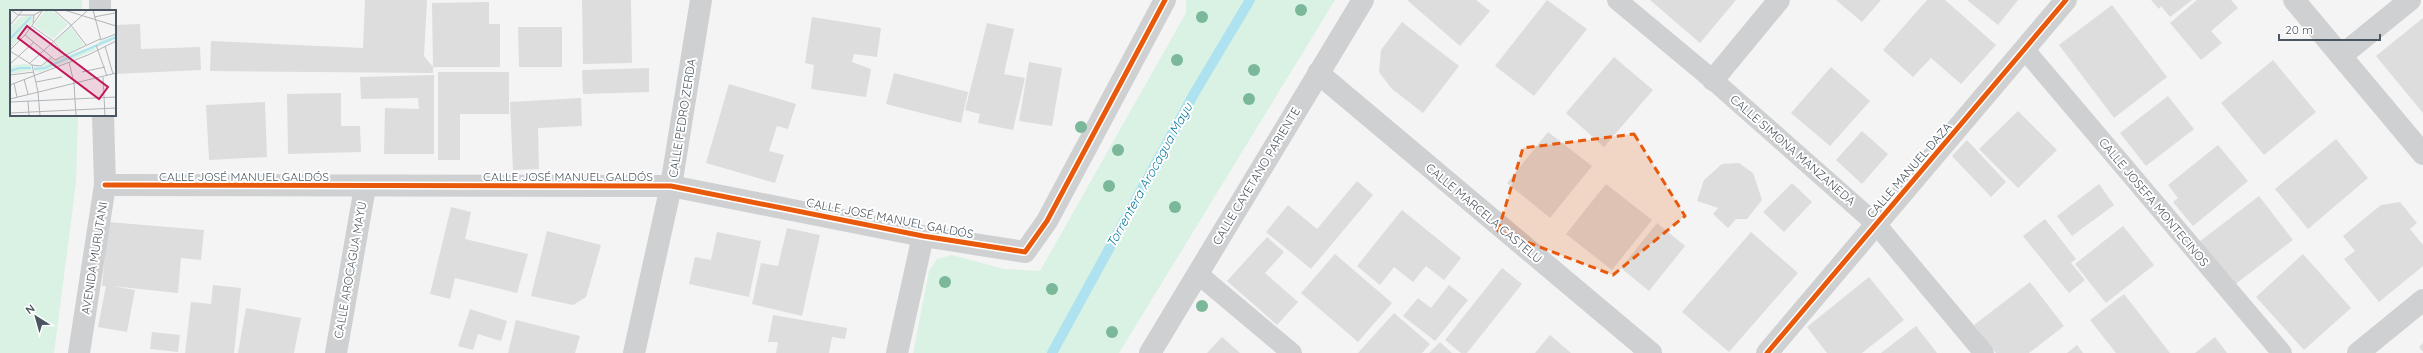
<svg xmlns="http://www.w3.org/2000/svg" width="2423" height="353" viewBox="0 0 2423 353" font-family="Quicksand,sans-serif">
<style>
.green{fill:#d9f2e3}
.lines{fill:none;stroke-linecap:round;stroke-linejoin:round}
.stream{stroke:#aee2f0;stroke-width:10}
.building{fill:#ddddde}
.service{stroke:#ced0d2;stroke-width:20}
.minor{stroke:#ced0d2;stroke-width:22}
.tertiary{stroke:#ced0d2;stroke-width:22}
.cycleway-casing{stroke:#fff;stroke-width:8}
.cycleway{stroke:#e8590c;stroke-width:5}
.tree{fill:#7ab899}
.marked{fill:#e8590c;fill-opacity:0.2;stroke:#e8590c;stroke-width:3;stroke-dasharray:8 5;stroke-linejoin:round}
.labels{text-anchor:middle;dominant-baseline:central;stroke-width:4;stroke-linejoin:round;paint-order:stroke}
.street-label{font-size:12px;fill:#4a5661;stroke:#fff}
.water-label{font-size:13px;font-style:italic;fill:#0c7c9b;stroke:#fff}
.inset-river{fill:none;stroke:#aee2f0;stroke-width:2}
.inset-road{fill:none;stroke:#b0b5b9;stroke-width:1}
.view{fill:#c2185b;fill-opacity:0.15;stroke:#c2185b;stroke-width:2}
.inset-edge{fill:none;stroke:#4a5661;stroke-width:2}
</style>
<rect width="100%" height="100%" fill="#f4f4f4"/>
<g class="green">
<polygon points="0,0 82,0 82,11 11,11 11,115 78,115 76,183 54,353 0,353"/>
<polygon points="1186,0 1335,0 1119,353 913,353 929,271 937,259 952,255 1004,269 1040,271 1186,13"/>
</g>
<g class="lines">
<polyline class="stream" points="1052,353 1195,92 1250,0"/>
</g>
<g class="building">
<polygon points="365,0 427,0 424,56 433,67 433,73 210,71 211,41 363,48"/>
<polygon points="582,0 631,0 632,63 583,64"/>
<polygon points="1407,0 1476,0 1490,11 1460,46"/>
<polygon points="1547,0 1587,29 1534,96 1495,66"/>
<polygon points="1650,0 1736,0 1700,43"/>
<polygon points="1836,0 1881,0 1862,22"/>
<polygon points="1927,0 1945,0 1996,45 1961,84 1931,58 1913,77 1883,50"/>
<polygon points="1967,0 2018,0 1998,25"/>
<polygon points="2151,0 2192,0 2170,17 2161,6 2159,9"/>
<polygon points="2197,0 2231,0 2238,8 2211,31 2222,43 2201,60 2170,23"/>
<polygon points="489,2 489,24 500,24 500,67 433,67 432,3"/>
<polygon points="2112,5 2167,77 2114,118 2059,45"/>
<polygon points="812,17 881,28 877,57 854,54 852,62 871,69 866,97 811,89 814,65 805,63"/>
<polygon points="2423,18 2423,113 2376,56"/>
<polygon points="1402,22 1459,66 1423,113 1392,89 1379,72 1381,50"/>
<polygon points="987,23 1014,29 1004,74 1025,78 1013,130 978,123 980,114 965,110"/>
<polygon points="140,24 141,49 200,47 201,70 115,74 115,25"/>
<polygon points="518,27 562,27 562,67 519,67"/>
<polygon points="1614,57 1653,90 1604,147 1566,113"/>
<polygon points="2273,60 2316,112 2264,155 2221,103"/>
<polygon points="1029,62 1062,68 1052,126 1019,121"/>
<polygon points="1831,67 1870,101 1830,146 1791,113"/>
<polygon points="649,68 649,92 583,94 582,70"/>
<polygon points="438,72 509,72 509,114 460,114 460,160 438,160"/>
<polygon points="894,73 968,92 961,123 886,104"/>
<polygon points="434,75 434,154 384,154 385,108 419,109 418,98 361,99 360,77"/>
<polygon points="729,84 796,104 788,129 777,126 769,151 784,155 775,183 706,163"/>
<polygon points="341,93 341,126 360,126 361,152 288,154 287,94"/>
<polygon points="2168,96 2194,129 2146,166 2120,133"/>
<polygon points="581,98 582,126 538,128 539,169 513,170 510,102"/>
<polygon points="265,102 267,157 209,160 206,105"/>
<polygon points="2018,111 2057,150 2018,188 1979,149"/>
<polygon points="1862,131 1888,154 1862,184 1836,160"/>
<polygon points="1548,132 1592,166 1550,218 1507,183"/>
<polygon points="2336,139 2368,178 2308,229 2275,189"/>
<polygon points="1967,140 2006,182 1991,197 1952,156"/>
<polygon points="2218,145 2248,181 2193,226 2173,202 2178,198 2168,185"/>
<polygon points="1739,163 1753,173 1762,200 1747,219 1736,219 1728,228 1713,214 1718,208 1697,201 1704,180 1722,164"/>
<polygon points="1357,181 1373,195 1311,269 1266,232 1288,205 1317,229"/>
<polygon points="1792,183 1812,202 1784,232 1763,212"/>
<polygon points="1606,184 1652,220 1612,270 1566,234"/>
<polygon points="2099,184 2114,205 2072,236 2057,216"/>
<polygon points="2259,196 2293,240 2233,286 2199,242"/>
<polygon points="2400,202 2417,223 2410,229 2423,245 2423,266 2379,302 2344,259 2355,251 2343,236 2381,205"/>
<polygon points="451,207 471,212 465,239 528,254 517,293 455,278 450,299 430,294"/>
<polygon points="1402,210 1461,258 1444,280 1426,266 1413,282 1394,267 1380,285 1357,266"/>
<polygon points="2045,219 2076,259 2071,263 2085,280 2069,293 2023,236"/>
<polygon points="108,222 204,230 201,260 181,258 178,293 112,286 135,290 127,332 98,327 106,286 102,286"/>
<polygon points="1657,223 1685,246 1649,291 1621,268"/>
<polygon points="2123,226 2154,265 2106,303 2075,264"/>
<polygon points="787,228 820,235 802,316 752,304 761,263 778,266"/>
<polygon points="547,231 601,245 586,297 573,305 531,296"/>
<polygon points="717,232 761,241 749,297 689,284 695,257 711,260"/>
<polygon points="1751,232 1798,273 1729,352 1682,312"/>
<polygon points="1267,237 1284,252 1265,273 1298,302 1277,325 1227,281"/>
<polygon points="1335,254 1392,303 1358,342 1301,293"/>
<polygon points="2303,254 2351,308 2304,350 2256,297"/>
<polygon points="1502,268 1522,284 1467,353 1461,353 1445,340"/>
<polygon points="1869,277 1904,320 1862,353 1827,353 1807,327"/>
<polygon points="2030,282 2064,326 2029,353 1996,353 1974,325"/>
<polygon points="213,285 241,288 234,353 185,353 191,302 211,304"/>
<polygon points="1449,285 1468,300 1435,341 1403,316 1418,298 1431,308"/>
<polygon points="2124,294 2170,353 2116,353 2090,320"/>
<polygon points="246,308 301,318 294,353 238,353"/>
<polygon points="470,309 507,321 501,341 478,334 473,350 458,346"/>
<polygon points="1394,313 1430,344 1422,353 1358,353"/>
<polygon points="773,315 847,328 845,339 832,337 829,353 776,353 778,342 768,342"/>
<polygon points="516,320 580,336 575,353 508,353"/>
<polygon points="1916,326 1937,353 1881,353"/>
<polygon points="152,332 180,335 178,352 150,349"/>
<polygon points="1550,335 1571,353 1535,353"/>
<polygon points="1222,337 1240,353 1207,353"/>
<polygon points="2215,337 2227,353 2195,353"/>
<polygon points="1440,342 1452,353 1429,353"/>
<polygon points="2423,343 2423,352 2419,347"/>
<polygon points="2077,345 2083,353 2067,353"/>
</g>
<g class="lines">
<g class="service">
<polyline points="1617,0 1713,80 1876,224 1984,353"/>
<polyline points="2025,50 2282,353"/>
<polyline points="1198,274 1292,353"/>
</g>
<g class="minor">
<polyline points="100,0 100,11"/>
<polyline points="2294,0 2423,154"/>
<polyline points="2341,56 2410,0"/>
<polyline points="1318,73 1651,353"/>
<polyline points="1713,80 1779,0"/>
<polyline points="105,185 671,186 923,236 1025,252 1047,221 1165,0"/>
<polyline points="79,353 105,185 103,115"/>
<polyline points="336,353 365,187"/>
<polyline points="634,353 671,186 701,0"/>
<polyline points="897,353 923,236"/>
<polyline points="1767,353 2066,0"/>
<polyline points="2358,353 2423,300"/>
</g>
<polyline class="tertiary" points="1150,353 1363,0"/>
<defs>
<g id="cycleway">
<polyline points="105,185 671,186 923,236 1025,252 1047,221 1165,0"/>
<polyline points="1767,353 2066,0"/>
</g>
</defs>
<use href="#cycleway" class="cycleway-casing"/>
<use href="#cycleway" class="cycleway"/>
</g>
<g class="tree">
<circle cx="1301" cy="10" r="6"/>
<circle cx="1202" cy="17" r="6"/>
<circle cx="1177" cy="60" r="6"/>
<circle cx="1254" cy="70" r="6"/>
<circle cx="1249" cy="99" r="6"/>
<circle cx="1081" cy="127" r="6"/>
<circle cx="1118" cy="150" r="6"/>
<circle cx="1109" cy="186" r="6"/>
<circle cx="1175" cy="207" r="6"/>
<circle cx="945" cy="282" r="6"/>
<circle cx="1052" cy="289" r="6"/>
<circle cx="1202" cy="306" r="6"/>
<circle cx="1112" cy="332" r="6"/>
</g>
<path class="marked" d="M1634 134 1685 216 1613 275 1498 231 1523 148Z"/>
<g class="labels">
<g class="street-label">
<text transform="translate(682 118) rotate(-81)">CALLE PEDRO ZERDA</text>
<text transform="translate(1793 150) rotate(41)">CALLE SIMONA MANZANEDA</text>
<text transform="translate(1909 170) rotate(-49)">CALLE MANUEL DAZA</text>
<text x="244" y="176">CALLE JOSÉ MANUEL GALDÓS</text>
<text x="568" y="176">CALLE JOSÉ MANUEL GALDÓS</text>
<text transform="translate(1256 176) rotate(-59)">CALLE CAYETANO PARIENTE</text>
<text transform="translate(2154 202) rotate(50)">CALLE JOSEFA MONTECINOS</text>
<text transform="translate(1484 213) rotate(40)">CALLE MARCELA CASTELU</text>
<text transform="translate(890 218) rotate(11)">CALLE JOSÉ MANUEL GALDÓS</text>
<text transform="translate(94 258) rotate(-81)">AVENIDA MURUTANI</text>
<text transform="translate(350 270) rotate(-80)">CALLE AROCAGUA MAYU</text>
</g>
<g class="water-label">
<text transform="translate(1149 175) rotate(-61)">Torrentera Arocagua Mayu</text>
</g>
</g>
<g transform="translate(10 10)">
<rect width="106" height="106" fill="#f4f4f4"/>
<path d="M36 0H42L58 14 43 29 24 15ZM23 5 22 13 0 39V17L11 7ZM60 16 74 35 56 44 45 31ZM106 25V29L87 37 89 31ZM85 35V40L78 43 31 62 25 61 24 56 31 57 42 48 43 51ZM14 54 20 55 22 60 0 64V56Z" fill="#d9f2e3"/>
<path class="inset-river" d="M0 29 21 7M24 59 35 58 106 27M0 61 9 58H21"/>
<path class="inset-road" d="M1 0 8 5H24M44 0 60 14 76 35M54 0 106 16M83 0 91 30M84 7 105 3M23 13 24 5 31 1M0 15 13 0M22 16 43 31 56 46M15 25 45 50 90 29M90 30 106 24M86 35 97 66M95 36 103 64M0 40 15 25 33 0M0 41 22 55 31 56 42 47M59 52 64 73 66 106M0 54 24 32M19 54 78 0M22 55 28 82 30 106M72 62 95 57M0 65 24 62M93 67 95 106M14 69 18 84M26 72 52 67M4 73 7 87M0 75 78 45 106 31M0 89 106 63M18 91 19 106M0 92 106 87M0 103 106 98"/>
<path class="view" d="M17 16 98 77 89 89 8 28Z"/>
<rect width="106" height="106" class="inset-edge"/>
</g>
<g transform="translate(36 317) rotate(323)" stroke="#ffffff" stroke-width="3" paint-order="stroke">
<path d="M0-3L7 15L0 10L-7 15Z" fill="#4a5661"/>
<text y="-6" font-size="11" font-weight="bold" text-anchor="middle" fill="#4a5661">N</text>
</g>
<path d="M2279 34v6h101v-6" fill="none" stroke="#4a5661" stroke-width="2"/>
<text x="2285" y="34" font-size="12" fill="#4a5661" stroke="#ffffff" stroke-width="3" paint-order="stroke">20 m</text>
</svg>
